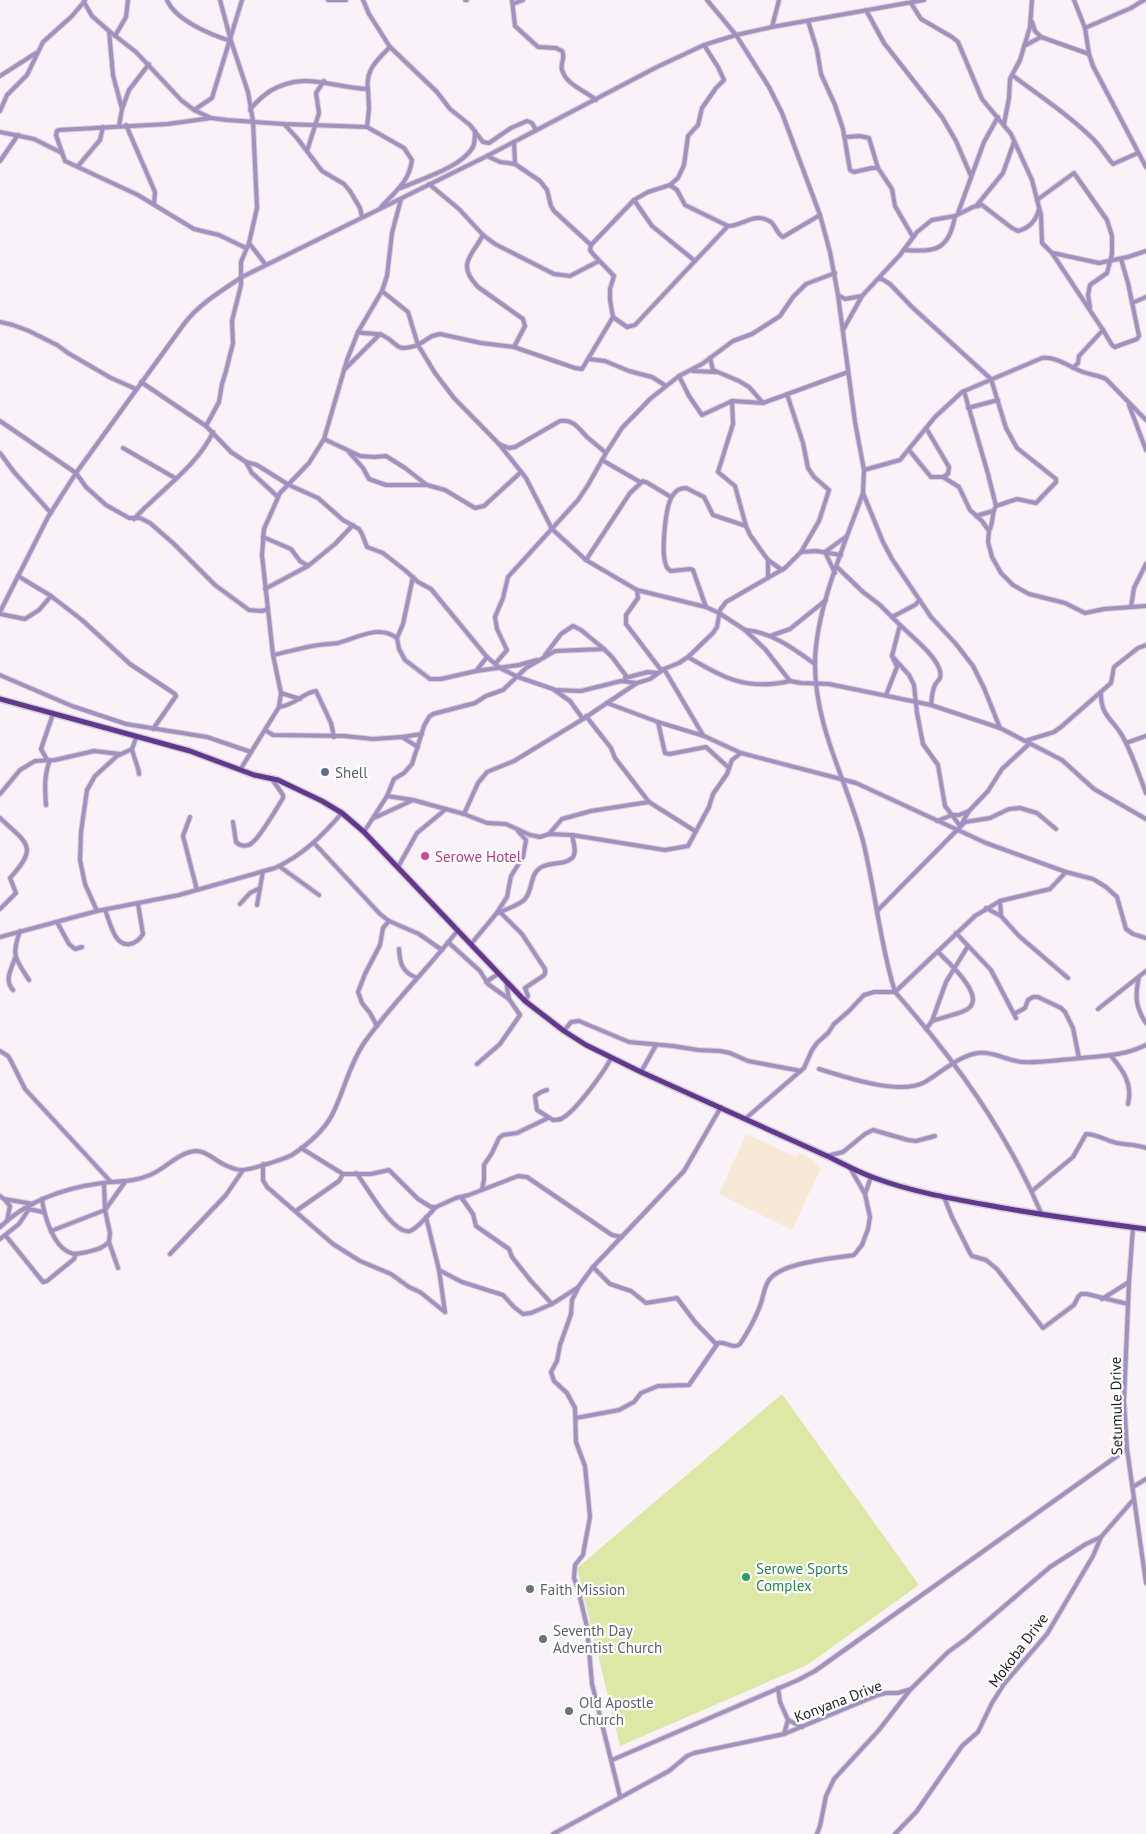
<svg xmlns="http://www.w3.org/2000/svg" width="1146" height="1834" viewBox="0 0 1146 1834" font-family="'PT Sans',sans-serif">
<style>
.industrial{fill:#f8e9d6}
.green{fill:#dee8a6}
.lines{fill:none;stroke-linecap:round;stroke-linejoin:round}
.minor-casing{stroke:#d6d1d6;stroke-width:6}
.major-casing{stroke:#d6d1d6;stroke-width:8}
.minor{stroke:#a390c0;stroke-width:4}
.major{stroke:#61388e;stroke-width:5}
.service-dot{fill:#5c6f8a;stroke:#fff;stroke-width:2}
.hotel-dot{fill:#d1479c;stroke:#fff;stroke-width:2}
.leisure-dot{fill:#2e9e5b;stroke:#fff;stroke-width:2}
.worship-dot{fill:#6b7280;stroke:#fff;stroke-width:2}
.labels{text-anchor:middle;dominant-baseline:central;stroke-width:4.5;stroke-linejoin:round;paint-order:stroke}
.service-label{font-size:15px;fill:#4e5e75;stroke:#fff;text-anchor:start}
.hotel-label{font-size:15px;fill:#b23c85;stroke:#fff;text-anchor:start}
.street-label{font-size:15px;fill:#1e1d1f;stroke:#fff}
.leisure-label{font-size:15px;fill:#27864d;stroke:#fff;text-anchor:start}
.worship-label{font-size:15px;fill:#5b616d;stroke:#fff;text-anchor:start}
</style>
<rect width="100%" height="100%" fill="#f9f3f9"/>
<polygon class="industrial" points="746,1134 796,1157 799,1153 812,1159 821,1168 792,1230 719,1194"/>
<polygon class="green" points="782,1394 919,1585 807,1665 620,1746 577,1568"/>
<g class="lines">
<defs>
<g id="minor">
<polyline points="85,0 84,2 92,16 109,31 136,52 181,100 194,110 211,118 227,120 284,124 367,127"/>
<path d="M167 0C175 20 211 35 231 41"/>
<polyline points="328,0 346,0"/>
<polyline points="363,0 369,14 390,47 437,92 450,109 470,125 483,142 489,143 511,128 527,121 532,123 536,130"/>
<polyline points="465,0 467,0"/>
<path d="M512 0 515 26 538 47 556 48 562 51C566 57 560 63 562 70 567 86 585 90 596 100"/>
<path d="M707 0 736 35 769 87 782 113 820 215 830 252 838 295 855 422 864 470 863 493C845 544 815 610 815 664 815 728 847 781 863 841 874 886 879 933 891 978L895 992C955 1060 1007 1132 1042 1215"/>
<polyline points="1074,0 1085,28 1089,54 1093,66 1146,167"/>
<polyline points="911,3 921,19 952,37 958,42 982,99 1011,134 1032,180 1041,215 1042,243 1052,253 1103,330 1079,356 1078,363 1073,368"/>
<polyline points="513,4 523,0"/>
<polyline points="866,10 884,43 942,117 956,141 971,176"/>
<polyline points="808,21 817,50 821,74 835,105 843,129 850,170 854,172 872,168 878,168 892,189 895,206 913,237"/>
<polyline points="1032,22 1035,31 1041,37"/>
<polyline points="772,27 779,0"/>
<polyline points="1085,28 1131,8 1144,0"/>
<polyline points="109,31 113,75 122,109"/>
<polyline points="115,36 126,17 128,0"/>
<polyline points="1024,46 1041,37 1089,54"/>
<path d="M1012 75C1038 95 1067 113 1091 137 1100 145 1105 155 1113 164L1138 153"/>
<polyline points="0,76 36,53"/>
<path d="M368 89 369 109 367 127 404 148 412 160C409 182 396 191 381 207"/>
<polyline points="194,110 212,98 242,0"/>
<path d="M250 110C255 103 263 96 270 91 305 70 332 88 368 89 365 70 378 59 390 47"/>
<polyline points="0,111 7,95 27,75 43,42 71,17 84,2"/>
<polyline points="211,118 168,124 59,130 57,131 56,135 65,161 138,195 194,229 219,235 246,248"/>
<polyline points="284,124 297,138 322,171 344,184 350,191 360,208 362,217"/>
<polyline points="1004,124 1009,98 1010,79 1020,60 1030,27 1032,0"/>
<polyline points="126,125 155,192 154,204"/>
<polyline points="119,126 122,109 129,90 149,64"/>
<polyline points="0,132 34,139 62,153"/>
<polyline points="845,137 860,136 869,138 878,168"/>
<polyline points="514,142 515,164"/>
<polyline points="307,151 319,113 316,93 324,81"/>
<polyline points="487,156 500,162 515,164 540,181 547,190 551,206 554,211 591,245 590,250 593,254 614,276 610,289 610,300 613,317 582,369 575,368 514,347 481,343 440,334 432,336 418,345 435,373 454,398 499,444"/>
<polyline points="0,161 18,135"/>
<polyline points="78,166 100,140 103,127"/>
<polyline points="429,184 459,209 483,235 495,244 554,274 570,276 599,261"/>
<path d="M670 185 677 190 685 205 728 226C743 226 755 211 771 222 776 226 777 234 783 237L820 215"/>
<path d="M401 188C421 179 462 167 473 147 475 142 475 137 475 131"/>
<polyline points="634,200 652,226 695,261 728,226"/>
<polyline points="1037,200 1074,173 1107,220 1112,236 1112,254 1107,273 1090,285 1088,295 1090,307"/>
<polyline points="977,205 1003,173 1014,142"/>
<polyline points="958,213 984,142 998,117"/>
<path d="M483 235C472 256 456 264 478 287L523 319 525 326 514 347"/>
<polyline points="249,243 266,265"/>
<polyline points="591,245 634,200 648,192 670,185 678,178 684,165 688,136 698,125 702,108 716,88 724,80 718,67 704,45"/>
<path d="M904 250C935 252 949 251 955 216"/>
<polyline points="1053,253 1099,263 1128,257 1146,251"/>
<polyline points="878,279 882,279 890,284 912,307 991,379 1006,428 1017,448 1056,479 1056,482 1036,503 1017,499 996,506"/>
<polyline points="838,295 845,299 862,296"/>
<polyline points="1132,303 1146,297"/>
<polyline points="613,317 627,327 635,325 695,261"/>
<polyline points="0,322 13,325 29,331 57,345 68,353 111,378 136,389"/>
<path d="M843 330 862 296 900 255 917 232 932 220 955 216 973 207 982 205 1012 228 1018 231C1030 228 1036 221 1039 209"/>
<polyline points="1103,330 1112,345 1115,347 1137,339 1139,336 1128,283 1121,259"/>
<path d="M358 332C365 334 375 333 382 335 400 343 393 353 418 345L408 312 382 291"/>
<polyline points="710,358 713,370 739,381 749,387 763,403"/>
<polyline points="589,359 605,361 629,371 652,377 666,386"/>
<polyline points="344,370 380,334"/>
<polyline points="693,371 716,372"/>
<polyline points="679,376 689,396 702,415 732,401"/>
<polyline points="141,382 206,426 231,452 246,462 252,473 278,497"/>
<path d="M964 391 988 474 996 506C991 514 994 522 989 531"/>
<polyline points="787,394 803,443 808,468 814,477 829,490 819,521 801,552"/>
<polyline points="1129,405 1146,450"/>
<polyline points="968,408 998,400"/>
<polyline points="0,421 76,473 86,487 106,505 129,518 140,518 150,523 173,543 215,585 249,610 262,611 268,609"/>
<polyline points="206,426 219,402 222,384 226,371 233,343 232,321 241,285 241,262 249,243 257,208 253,121 248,92 231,41 220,0"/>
<polyline points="926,428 949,467 948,474 943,477"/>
<polyline points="324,439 360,456 374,457 386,456 405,468 427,485 445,490 475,508 484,506 521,472"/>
<polyline points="123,448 175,478"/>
<polyline points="909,450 931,477 943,477 959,487 970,510 982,521 989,531 988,542 992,557 1001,573 1013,585 1029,594 1065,603 1085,613 1104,609 1146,606"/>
<polyline points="349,452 363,468 369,479 386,485 427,485"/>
<polyline points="0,453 14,472 51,513"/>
<path d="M606 453C599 447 593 442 587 437 579 429 574 419 560 421L515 447 509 448 499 444 526 478 552 529 586 560 637 590 706 607 719 613 745 630 765 649 790 681 801 683 829 684 931 705 1000 728 1062 760 1094 789 1146 819"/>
<polyline points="602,460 640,482 646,482 671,497"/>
<polyline points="246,462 257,465 289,485 318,498 343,520 359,529 362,534 367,547 383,553 406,571 418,582 431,589 487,657 500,668 518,677 553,689 570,701 583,719"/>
<path d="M864 470 900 460 935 417 962 392 1042 358C1056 356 1071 368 1083 372 1091 375 1098 375 1106 379L1146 420"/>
<polyline points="863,493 883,542 892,559 931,617 956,644 973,666 984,688 1000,728"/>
<polyline points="976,516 993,511"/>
<path d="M134 519C159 491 197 467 213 432"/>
<polyline points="263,537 291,549 300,561 308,566"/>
<polyline points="825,552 847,536"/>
<polyline points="825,552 835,573"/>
<polyline points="586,560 630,493 643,481"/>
<polyline points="768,560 768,578"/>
<polyline points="837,567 863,592 880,605 892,617"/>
<polyline points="782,570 768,560 750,535 746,526 735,486 718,472 733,424 732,401 763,403 848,372"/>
<polyline points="18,576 51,596 82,620 130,664 175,694 176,696 153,729"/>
<polyline points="265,589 308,566 335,544 353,525"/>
<polyline points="637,590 638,598 626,615 626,624 661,670"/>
<path d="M706 607 693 570 690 569 671 571C668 569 667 569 666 565 661 553 665 505 673 495 676 490 681 488 686 488L704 497 713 515 746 526"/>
<polyline points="1131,607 1134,588 1146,564"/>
<path d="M0 612 48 517 76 473 184 324C199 304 221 291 242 277L487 156 657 67 704 45 736 35 772 27 924 0"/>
<polyline points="0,614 25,619 39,610 51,596"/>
<path d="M900 625C910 635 945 662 940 678 939 680 936 683 935 685 932 691 932 698 931 705"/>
<path d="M745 630C772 632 794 649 815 664"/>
<polyline points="770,636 790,629 826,600"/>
<polyline points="397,638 403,624 413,577"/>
<path d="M273 655C288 652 304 647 319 645 325 644 332 644 338 643 358 638 378 624 397 638L399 649 405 660 430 679H441L476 671 519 665 537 660"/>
<polyline points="545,655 561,634 573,626 581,630 604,649"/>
<polyline points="892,656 909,675 914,685 917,713 923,744 938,765 945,806 952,815 937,821"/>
<path d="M688 657C723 678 747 691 790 681"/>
<polyline points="495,664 507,650 497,629 495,617 503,598 508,577 578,500 588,485 606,453 622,428 650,399 679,376 702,364 733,341 752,334 780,316 793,297 806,284 835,273"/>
<polyline points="664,669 703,735"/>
<polyline points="476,671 487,657"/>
<polyline points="0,675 72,706 126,724 207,737 251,752"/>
<polyline points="625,678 648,672 657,673"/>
<polyline points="555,690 581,691 621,681 637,683"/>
<path d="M1101 692C1100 717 1114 719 1124 739 1133 756 1139 775 1146 793"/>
<polyline points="281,693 300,699"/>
<polyline points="886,695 897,667 892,656 900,625 892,617 915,605 920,600"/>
<polyline points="607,703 658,722 704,736 741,753 856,783 986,843 1066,872 1093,879 1106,887 1117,897 1126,929 1133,934 1146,938"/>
<path d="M279 707C296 705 304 692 316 691L331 723 334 737"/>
<polyline points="586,716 611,748 615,758 649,802 695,831"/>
<polyline points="658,722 665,753 670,754 706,747 729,768"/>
<polyline points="265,730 273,735 344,736 373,739 402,737 418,747"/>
<polyline points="402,737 422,734"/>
<polyline points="1025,741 1054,732 1061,727 1111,683 1114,667 1138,648 1146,645"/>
<polyline points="1126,743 1146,736"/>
<path d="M132 749C133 756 139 768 139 774"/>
<polyline points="240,770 279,707 281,693 273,655 262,555 264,529 280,493 309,463 324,439 347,360 358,332 382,291 387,276 392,233 401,199"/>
<polyline points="0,794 20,770 35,761 55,760 94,751 120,754"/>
<polyline points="387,796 394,779 404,773 412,764 424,726 429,717 433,714 475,703 486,696 503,690 526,668 555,651 604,649 612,657 627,677"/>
<path d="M46 805C45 791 44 776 49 763L41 749 53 714"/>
<polyline points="464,814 478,783 487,772 514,761 583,719 637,683 650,679 664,669 679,663 688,657 713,633 717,627 720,610 726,602 785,568 801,552 816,551 841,555"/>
<polyline points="952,815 959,815 969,811"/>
<polyline points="952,815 960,826"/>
<polyline points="190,817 183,836 197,890"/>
<path d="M0 818C26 843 40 846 10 878L16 893 0 909"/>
<polyline points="374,818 411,801"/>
<path d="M233 822 236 842C241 847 248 847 253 842 261 835 277 808 283 798V795L272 779"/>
<polyline points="962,823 969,811 988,791 1002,769 1029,744"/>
<polyline points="364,832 387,796 413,800 431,805 464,814 487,823 506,824 530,835 540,837 549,834 572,835 665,850 688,846 709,807 713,794 727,774 732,760 741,753"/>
<polyline points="549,834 562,819 591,811 649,802"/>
<polyline points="314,843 380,914 389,921 419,934 442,950"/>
<polyline points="279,866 319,895"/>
<polyline points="398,867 417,833 446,809"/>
<polyline points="1000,901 1001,916"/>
<polyline points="240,904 250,893 260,888"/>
<polyline points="257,905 263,871"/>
<polyline points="986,908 1001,916 1019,936 1068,978"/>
<path d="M105 910C110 921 114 947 130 944 136 943 140 939 143 934L138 904"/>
<polyline points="97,911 85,884 80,860 81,832 87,790 95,776 117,756 132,749 136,738"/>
<polyline points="877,911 965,822 990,818 1009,809 1020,808 1037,813 1056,829"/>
<polyline points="500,912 522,934 545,969 545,974 543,976 525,988 528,996 525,1001"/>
<path d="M498 913C506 909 520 905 525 899 533 890 530 874 540 868 549 861 566 866 573 857 577 852 573 841 572 835"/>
<polyline points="57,922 69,944 75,949 82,947"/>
<path d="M20 931C11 956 15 958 29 980"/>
<polyline points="956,933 991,970 1016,1018"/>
<path d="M0 937 97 911 179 895 275 868C303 855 322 836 342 813"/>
<polyline points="448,942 480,971 488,984 509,999 520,1015 500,1044 477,1064"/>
<polyline points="471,944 496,914 507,897 511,876 523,857 526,840 518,831"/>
<path d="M399 949C400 964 402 972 417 978"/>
<path d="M1139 977C1135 995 1135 1007 1146 1023"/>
<polyline points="506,981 509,999"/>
<polyline points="486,982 498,974"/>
<path d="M13 990C4 980 11 970 15 958"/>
<polyline points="1098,1009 1146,971"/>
<polyline points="1014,1014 1025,1008 1028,1000 1033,997 1038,997 1061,1008 1065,1012 1073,1028 1079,1058"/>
<path d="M932 1021C943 1017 956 1015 966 1010 989 998 948 962 938 952"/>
<polyline points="377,1026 370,1013 362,1003 358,992 365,974 380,945 383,928 389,921"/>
<polyline points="926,1029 932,1021 946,982 968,946"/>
<polyline points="564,1031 571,1022 579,1021 629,1042 673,1046 698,1050 720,1051 730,1053 748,1061 801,1071"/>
<polyline points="0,1051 8,1056 11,1061 25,1089 111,1182"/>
<path d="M1111 1056C1123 1070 1133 1084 1128 1104"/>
<path d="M819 1069C845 1077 900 1096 925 1082 942 1072 958 1056 978 1053 994 1051 1007 1061 1023 1062 1038 1063 1056 1060 1072 1059 1097 1056 1122 1057 1146 1045"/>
<polyline points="641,1072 656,1045"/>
<path d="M547 1090 541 1092 535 1096 537 1110 553 1120C558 1120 561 1120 564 1117 576 1110 605 1071 611 1058"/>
<polyline points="745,1119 804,1068 812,1050 817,1043 828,1033 834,1024 849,1011 864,995 874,992 895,992 975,916 1000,901 1050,889 1066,872"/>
<polyline points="301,1148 343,1174 371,1174 389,1170 418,1199 431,1207 436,1207 456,1198 469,1195 518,1176 527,1177 612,1235 622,1237"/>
<polyline points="827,1156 843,1152 865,1134 873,1130 908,1140 916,1141 935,1136"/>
<polyline points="263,1164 263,1180 267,1187 333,1244 360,1261 391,1274 409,1287 420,1292 445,1312"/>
<polyline points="850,1168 865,1194"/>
<path d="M356 1173C366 1184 392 1235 410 1231 418 1228 430 1213 436 1207"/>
<polyline points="104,1183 105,1210 110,1233 109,1242 118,1268"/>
<polyline points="482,1189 484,1180 484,1165 492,1153 499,1138 503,1135 517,1133 548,1118"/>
<path d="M1032 1191 1073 1157 1086 1134C1097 1134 1107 1141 1117 1143 1127 1145 1136 1144 1146 1148"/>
<polyline points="0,1196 4,1199 33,1204"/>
<polyline points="461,1197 473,1214 476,1226 509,1249 512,1257 531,1281 552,1304"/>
<polyline points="944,1197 952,1217 970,1253 972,1256 986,1260 997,1269 1043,1328 1074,1305 1078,1297 1081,1294 1087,1294 1128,1304"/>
<path d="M42 1199C44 1215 53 1247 71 1253 76 1255 82 1253 87 1252 95 1250 102 1249 109 1242"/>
<polyline points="5,1200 10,1206 7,1221"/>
<polyline points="28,1209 43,1212"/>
<polyline points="296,1211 339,1181 343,1174"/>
<polyline points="426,1217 439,1270 445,1312"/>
<path d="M0 1227C28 1200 65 1188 102 1183 119 1181 134 1182 150 1175 165 1169 180 1151 197 1151 206 1151 215 1160 223 1164 229 1167 235 1170 241 1170 251 1170 284 1159 292 1155 307 1145 323 1132 332 1115 344 1092 349 1065 364 1043 392 1003 428 969 458 930"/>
<polyline points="1133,1227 1129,1282 1124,1401 1127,1449 1146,1583"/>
<polyline points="51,1231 105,1210 125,1182"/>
<polyline points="6,1236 43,1282 47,1281 74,1259 76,1254"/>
<polyline points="0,1239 19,1224 29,1209"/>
<polyline points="170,1254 226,1195 243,1170"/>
<polyline points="593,1267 610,1284 631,1291 646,1303 677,1298 695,1322 717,1345"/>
<polyline points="439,1270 462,1282 503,1295 514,1307 523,1314 531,1313 552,1304 577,1288"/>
<polyline points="1102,1299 1129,1282"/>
<path d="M576 1418 619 1410 634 1402 641 1393 658 1386 689 1385 718 1343C726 1341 733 1350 740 1344 748 1332 755 1319 760 1306 763 1298 764 1287 769 1280 782 1262 832 1259 854 1255L862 1245 868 1229 870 1217 865 1194 871 1177"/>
<polyline points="1133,1487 1146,1479"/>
<polyline points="778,1688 780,1702 788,1720 802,1727"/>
<polyline points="784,1734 788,1720"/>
<polyline points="612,1760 798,1680 815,1671 1127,1449"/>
<polyline points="620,1796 592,1684 587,1627 578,1589 574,1578 575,1565 583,1555 584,1549 590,1517 585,1466 576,1442 575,1408 567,1393 554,1381 551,1372 557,1361 560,1345 571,1314 572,1300 579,1286 593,1267 684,1171 721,1107"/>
<polyline points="553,1834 669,1771 687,1756 694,1753 784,1734 878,1695 886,1693 898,1693 911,1689 948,1652 966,1639 1050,1567 1086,1544 1101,1537"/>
<polyline points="817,1834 820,1826 826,1796 834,1779 879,1730 910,1690"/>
<polyline points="895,1834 917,1811 962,1746 978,1732 992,1703 1004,1684 1047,1634 1093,1556 1101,1537 1134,1499"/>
</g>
<path id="major" d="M0 699 190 751 254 775 278 780 322 801 342 813 364 832 525 1001 564 1031 586 1045 641 1072 827 1156C842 1163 856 1171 872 1177 909 1191 948 1198 987 1205 1040 1215 1093 1222 1146 1229"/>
</defs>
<use href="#minor" class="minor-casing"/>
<use href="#major" class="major-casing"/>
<use href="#minor" class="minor"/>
<use href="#major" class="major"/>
</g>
<circle class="service-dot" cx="325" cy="772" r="5"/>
<circle class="hotel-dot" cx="425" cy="856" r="5"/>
<circle class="leisure-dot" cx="746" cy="1577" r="5"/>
<g class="worship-dot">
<circle cx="530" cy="1589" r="5"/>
<circle cx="543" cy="1639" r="5"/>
<circle cx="569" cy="1711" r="5"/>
</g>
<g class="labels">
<g class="service-label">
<text x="335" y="772">Shell</text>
</g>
<g class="hotel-label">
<text x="435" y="856">Serowe Hotel</text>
</g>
<g class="street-label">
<text transform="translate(1116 1406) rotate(-91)">Setumule Drive</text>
<text transform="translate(1018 1650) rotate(-53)">Mokoba Drive</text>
<text transform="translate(838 1701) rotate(-21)">Konyana Drive</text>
</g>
<g class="leisure-label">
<text x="756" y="1568">Serowe Sports<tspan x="756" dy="17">Complex</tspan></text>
</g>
<g class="worship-label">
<text x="540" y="1589">Faith Mission</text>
<text x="553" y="1630">Seventh Day<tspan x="553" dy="17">Adventist Church</tspan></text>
<text x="579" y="1702">Old Apostle<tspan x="579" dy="17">Church</tspan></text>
</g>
</g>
</svg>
